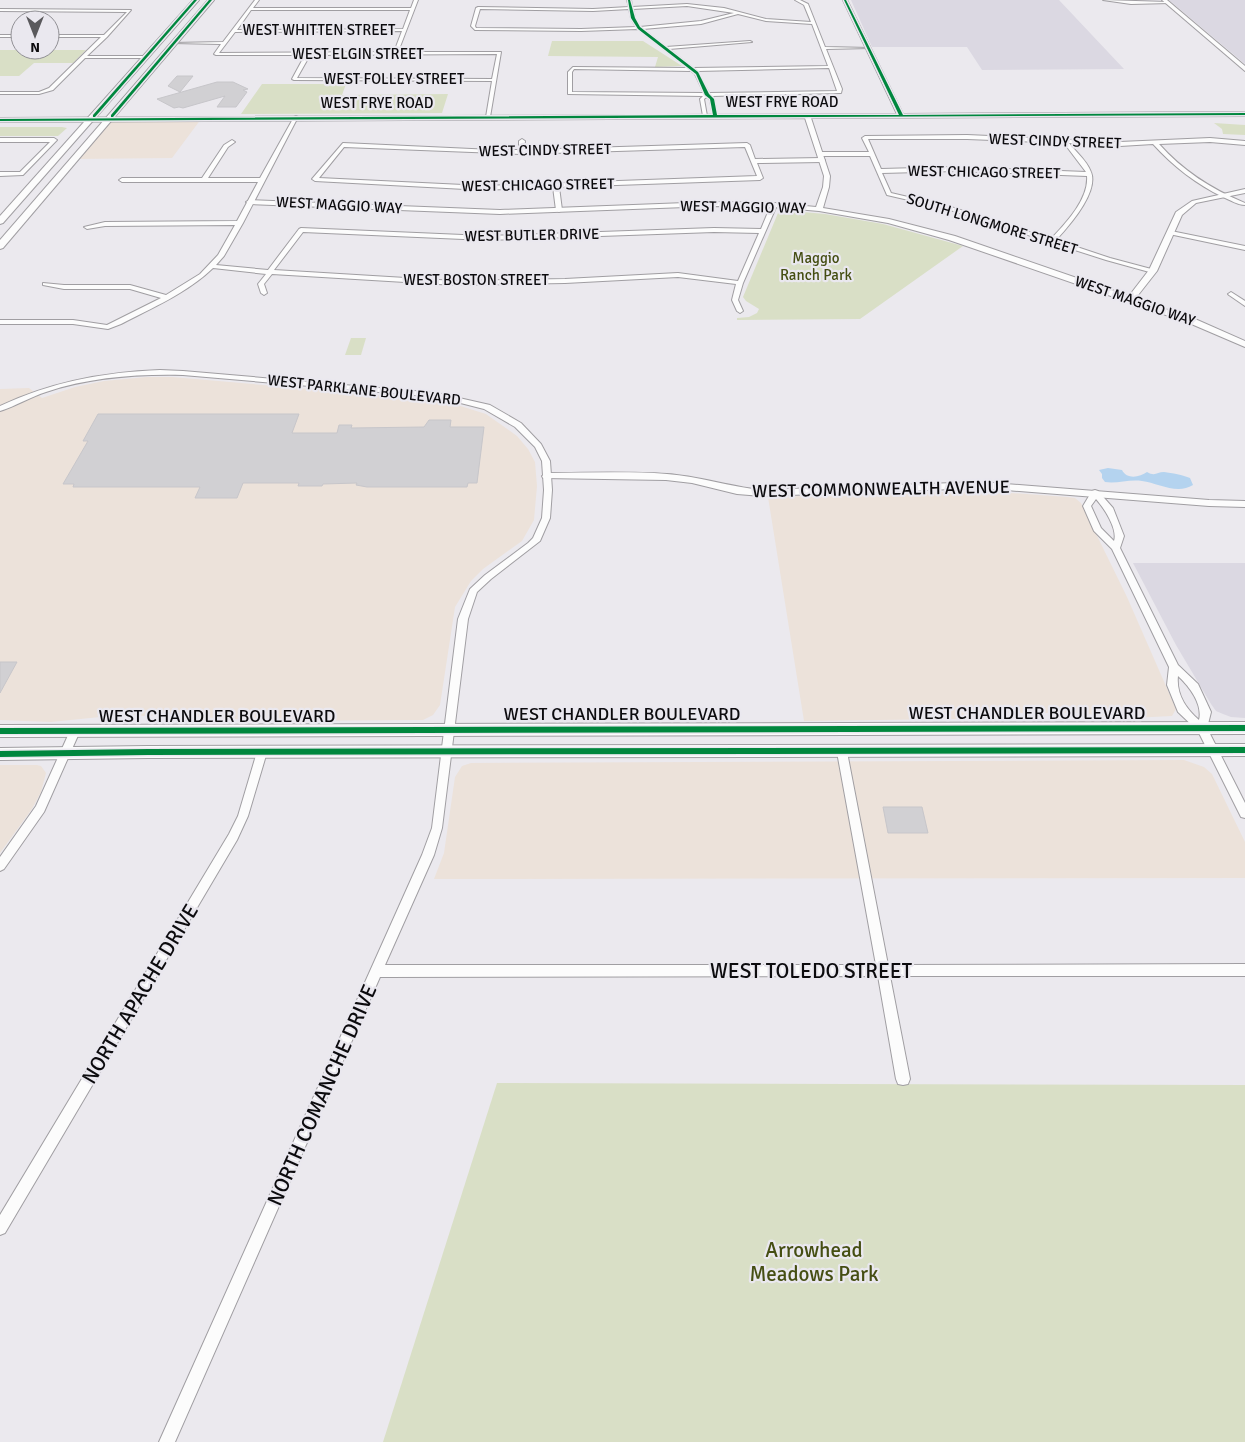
<svg xmlns="http://www.w3.org/2000/svg" width="1245" height="1442" viewBox="0 0 1245 1442" font-family="Signika,sans-serif">
<style>
.commercial{fill:#ece2da}
.built{fill:#dbd8e2}
.green{fill:#d9dfc6}
.water{fill:#b4d3ef}
.building{fill:#d1d0d3;stroke:#c7c6ca}
.lines{fill:none;stroke-linecap:round;stroke-linejoin:round}
.minor-casing{stroke:#a09ea2;stroke-width:2}
.tertiary-casing{stroke:#a09ea2;stroke-width:2}
.secondary-casing{stroke:#a09ea2;stroke-width:2}
.minor{fill:#fcfcfc;fill-rule:evenodd}
.tertiary{fill:#fcfcfc;fill-rule:evenodd}
.secondary{fill:#fcfcfc;fill-rule:evenodd}
.cycleway-casing{stroke:#eae8ef;stroke-width:3}
.cycleway{fill:#00873e;fill-rule:evenodd}
.labels{text-anchor:middle;dominant-baseline:central;stroke-width:4.5;stroke-linejoin:round;paint-order:stroke}
.far-street-label{font-size:15px;fill:#0c0b0e;stroke:#eae8ef}
.far-park-label{font-size:15px;fill:#454e13;stroke:#eae8ef}
.street-label{font-size:18px;fill:#0c0b0e;stroke:#eae8ef}
.near-street-label{font-size:21px;fill:#0c0b0e;stroke:#eae8ef}
.near-park-label{font-size:21px;fill:#454e13;stroke:#eae8ef}
</style>
<rect width="100%" height="100%" fill="#ebe9ee"/>
<g class="commercial">
<polygon points="201,119 172,158 75,159 108,120"/>
<polygon points="147,377 172,377 424,399 454,404 486,414 517,436 528,449 535,462 537,486 534,520 522,541 483,569 471,581 455,607 440,705 433,715 423,720 270,721 182,716 110,716 51,722 0,720 0,389 29,388 42,398 75,387 104,381"/>
<polygon points="983,491 1067,497 1075,498 1081,503 1127,597 1176,709 1172,716 1131,718 1075,713 1005,713 954,719 804,721 768,497"/>
<polygon points="1184,760 1204,767 1212,774 1245,842 1245,878 434,879 444,853 455,777 462,766 471,763"/>
<polygon points="0,765 37,765 41,766 46,773 41,792 32,809 0,853"/>
</g>
<g class="built">
<polygon points="851,0 1059,0 1124,69 982,70 967,47 872,47"/>
<polygon points="1169,0 1245,0 1245,64"/>
<polygon points="1133,563 1245,563 1245,718 1231,717 1223,714 1216,711 1211,704 1176,645"/>
</g>
<g class="green">
<polygon points="552,41 643,41 682,66 655,67 658,57 548,56"/>
<polygon points="0,50 86,50 73,63 34,63 19,76 0,76"/>
<polygon points="262,84 346,84 342,95 448,94 442,113 241,114"/>
<polygon points="1214,123 1245,125 1245,135 1223,134 1222,129"/>
<polygon points="0,127 62,127 67,128 58,136 0,136"/>
<polygon points="781,210 825,214 883,224 963,246 860,319 737,320 737,318 749,317 757,313 759,309 746,301 743,297 778,213"/>
<polygon points="351,338 366,338 361,355 345,355"/>
<polygon points="497,1083 1245,1085 1245,1442 383,1442"/>
</g>
<path class="water" d="M1108 468 1122 470C1127 480 1140 477 1147 472 1155 477 1157 472 1164 472 1172 473 1183 475 1190 478L1193 485C1177 495 1158 483 1142 481 1129 479 1117 484 1105 482L1102 478V474L1099 470Z"/>
<g class="building">
<polygon points="177,76 193,76 180,92 168,86"/>
<polygon points="217,82 233,82 248,89 243,90 247,92 236,107 217,107 225,96 183,108 179,107 174,108 157,99"/>
<polygon points="98,414 299,414 292,433 337,433 339,425 352,425 351,428 424,427 429,420 451,420 450,427 484,427 477,483 468,483 467,487 367,487 356,485 357,483 323,484 322,486 298,486 299,483 243,483 237,498 195,498 200,487 73,487 74,484 63,484 88,441 83,441"/>
<polygon points="0,662 17,662 0,693"/>
<polygon points="883,807 922,807 928,833 888,833"/>
</g>
<g class="lines">
<defs>
<g id="minor">
<path d="M255 0H259L253 8H411L414 0H418L398 52H501L490 117 488 118 486 117 492 81 294 80 292 79 305 55H216L214 54 221 44 173 43 223 42ZM251 10H410L403 29 237 30ZM402 31 394 52 219 53 235 32ZM497 54 492 79 297 78 310 55Z"/>
<path d="M627 0H631L632 7 687 4 724 8 766 19 811 22 804 5 795 0H800L808 4 825 47 870 48 826 49 842 89 841 93 712 96 714 99 717 116 715 117 713 116 710 100 707 97 704 99 707 116 705 117 703 116 700 99 703 96 568 94V72L573 67 688 68 638 29 581 31 475 30 471 26 476 8 478 7 593 9 629 7ZM687 6 734 13 701 21 640 27 635 18 633 9ZM480 9 593 11 629 9 631 18 636 27 581 29 476 28 475 26ZM738 14 766 21 812 24 828 66 693 68 669 49 752 42 750 41 666 47 643 29 701 24ZM829 68 837 91 709 93 697 71ZM574 69 691 71 695 74 704 93 572 92V72Z"/>
<polygon points="1103,0 1168,2 1170,3 1131,4"/>
<polygon points="0,9 131,10 107,37 87,56 145,56 147,57 145,58 85,58 53,90 39,94 0,94 0,92 39,92 49,88 101,37 50,37 50,35 104,35 127,12 0,11"/>
<rect x="0" y="35" width="20" height="2"/>
<path d="M296 116 298 117 243 223 224 256 216 265 268 270 299 229 301 228 486 236 714 228 761 229 771 205 774 203 777 205 743 283 738 300 743 311 740 313 737 311 732 300 736 284 678 277 565 283 455 285 272 274 264 284 267 293 264 295 261 293 258 284 266 274 213 268C187 293 152 308 121 324L108 329 73 324H0V320H73L107 325 161 298 130 289H64L43 285V283L64 285H130L166 295 200 274 218 255 235 225 105 226 87 229 84 227 105 222 237 221 258 182H122L119 180 122 178H202L224 145 232 140 235 142 228 147 208 178H260L294 117ZM303 232 486 240 714 232 759 233 738 281 678 273 565 279 455 281 274 270Z"/>
<path d="M967 135 1120 142 1210 138 1245 141V145L1210 142 1159 144C1183 171 1211 189 1245 203V205C1238 205 1230 200 1223 197 1196 184 1173 166 1153 144L1120 146 1069 143C1076 152 1087 161 1091 172 1099 192 1069 226 1056 240L1110 258 1155 270V272L1153 273 1106 260 947 209 887 195 870 156H821L818 154 821 152H869L862 138 865 136ZM868 139H967L1064 143 1086 172 956 167 881 169ZM956 171 1087 176C1089 199 1066 223 1051 239L951 207 891 193 882 173Z"/>
<polygon points="0,138 54,138 57,140 23,175 0,176 0,172 20,172 50,142 0,142"/>
<path d="M522 139 525 141 524 150 747 143 750 145 755 159 822 158 825 160 822 162 757 163 763 178 760 180 559 187 562 210 559 212 556 210 553 187 484 190 315 181 312 179 343 143 493 150H519V141ZM344 147 521 154 745 147 757 176 484 186 319 178Z"/>
<polygon points="1171,231 1245,246 1245,250 1169,234 1168,233"/>
<polygon points="1231,292 1245,301 1245,306 1229,295 1228,294"/>
<path d="M160 370 183 371 437 393 490 405 521 423 541 444 550 461 552 490 550 518 540 541 491 579 477 592 468 619 442 828 434 855 385 965H876L837 752 838 749H846L847 752 888 965 1245 964V976H890L910 1079 908 1084 903 1085 898 1084 896 1079 878 976 380 977 175 1442H159L422 855 432 828 458 619 470 589 485 575 528 543 533 538 542 518 544 490 542 461 535 447 515 427 484 409 437 397 183 375C137 374 91 377 46 392 30 397 16 406 0 411V406C51 382 104 372 160 370Z"/>
<path d="M1095 490 1098 491 1113 508 1124 536 1120 548 1178 665 1198 684 1211 712 1207 728 1245 803V818L1241 817 1198 731 1178 712 1167 685 1169 667 1112 549 1094 531 1083 506 1092 491ZM1096 499C1104 508 1118 529 1114 541L1101 528 1091 506ZM1178 676C1189 686 1203 704 1199 720 1186 709 1176 694 1178 676Z"/>
<polygon points="75,727 79,728 80,731 44,812 4,869 0,871 0,857 36,806 70,731 71,728"/>
<polygon points="262,748 266,749 267,752 248,816 237,840 5,1233 0,1235 0,1215 229,834 238,816 257,752 258,749"/>
</g>
<g id="tertiary">
<polygon points="843,0 847,0 903,114 1245,112 1245,116 811,118 830,176 829,187 823,208 889,219 955,236 1129,296 1149,270 1176,212 1192,201 1245,189 1245,193 1196,203 1182,215 1157,271 1135,299 1195,319 1245,341 1245,347 1189,323 949,240 888,223 819,211 774,207 712,206 500,214 250,204 246,202 250,200 500,210 712,202 774,203 816,207 823,187 824,176 805,118 0,122 0,118 897,114"/>
<polygon points="1162,0 1167,0 1245,66 1245,71"/>
<path d="M547 473C587 473 627 471 667 474 699 476 730 487 762 490L981 482 1209 500 1245 501V507L1209 506 981 488 762 496 737 494 692 483 666 480 543 478 542 476Z"/>
</g>
<g id="secondary">
<polygon points="193,0 199,0 3,223 0,224 0,216"/>
<polygon points="208,0 214,0 3,248 0,249 0,240"/>
<polygon points="1245,722 1245,734 0,737 0,725"/>
<polygon points="1245,744 1245,756 148,758 0,760 0,748 148,746"/>
</g>
</defs>
<use href="#minor" class="minor-casing"/>
<use href="#tertiary" class="tertiary-casing"/>
<use href="#secondary" class="secondary-casing"/>
<use href="#minor" class="minor"/>
<use href="#tertiary" class="tertiary"/>
<use href="#secondary" class="secondary"/>
<defs>
<g id="cycleway">
<polygon points="194,0 197,0 95,117 93,117 93,115"/>
<polygon points="209,0 212,0 113,117 111,117 111,115"/>
<polygon points="628,0 630,0 635,18 640,27 698,72 709,94 714,99 717,115 899,115 844,0 846,0 903,115 1245,113 1245,115 0,121 0,119 713,115 710,99 705,95 696,74 638,29 631,18"/>
<polygon points="1245,725 1245,731 0,734 0,728"/>
<polygon points="1245,747 1245,753 148,755 0,757 0,751 148,749"/>
</g>
</defs>
<use href="#cycleway" class="cycleway-casing"/>
<use href="#cycleway" class="cycleway"/>
</g>
<g class="labels">
<g class="far-street-label">
<text x="319" y="30">WEST WHITTEN STREET</text>
<text x="358" y="54">WEST ELGIN STREET</text>
<text x="394" y="79">WEST FOLLEY STREET</text>
<text x="782" y="102">WEST FRYE ROAD</text>
<text x="377" y="103">WEST FRYE ROAD</text>
<text transform="translate(1055 141) rotate(2)">WEST CINDY STREET</text>
<text transform="translate(545 150) rotate(-1)">WEST CINDY STREET</text>
<text transform="translate(984 172) rotate(1)">WEST CHICAGO STREET</text>
<text transform="translate(538 185) rotate(-1)">WEST CHICAGO STREET</text>
<text transform="translate(339 205) rotate(3)">WEST MAGGIO WAY</text>
<text transform="translate(743 207) rotate(1)">WEST MAGGIO WAY</text>
<text transform="translate(992 224) rotate(17)">SOUTH LONGMORE STREET</text>
<text transform="translate(532 235) rotate(-1)">WEST BUTLER DRIVE</text>
<text x="476" y="280">WEST BOSTON STREET</text>
<text transform="translate(1135 301) rotate(19)">WEST MAGGIO WAY</text>
<text transform="translate(364 390) rotate(6)">WEST PARKLANE BOULEVARD</text>
</g>
<g class="far-park-label">
<text x="816" y="258">Maggio<tspan x="816" dy="17">Ranch Park</tspan></text>
</g>
<g class="street-label">
<text transform="translate(881 489) rotate(-1)">WEST COMMONWEALTH AVENUE</text>
<text x="1027" y="713">WEST CHANDLER BOULEVARD</text>
<text x="622" y="714">WEST CHANDLER BOULEVARD</text>
<text x="217" y="716">WEST CHANDLER BOULEVARD</text>
</g>
<g class="near-street-label">
<text x="811" y="971">WEST TOLEDO STREET</text>
<text transform="translate(140 994) rotate(-59)">NORTH APACHE DRIVE</text>
<text transform="translate(322 1095) rotate(-66)">NORTH COMANCHE DRIVE</text>
</g>
<g class="near-park-label">
<text x="814" y="1250">Arrowhead<tspan x="814" dy="24">Meadows Park</tspan></text>
</g>
</g>
<g transform="translate(35 35) rotate(180)"><circle r="24" fill="#eae8ef" stroke="#919095"/>
<path d="M0-4L9 19L0 12L-9 19Z" fill="#5a595c"/>
<text y="-8" font-size="14" font-weight="bold" text-anchor="middle" fill="#0c0b0e">N</text>
</g>
</svg>
